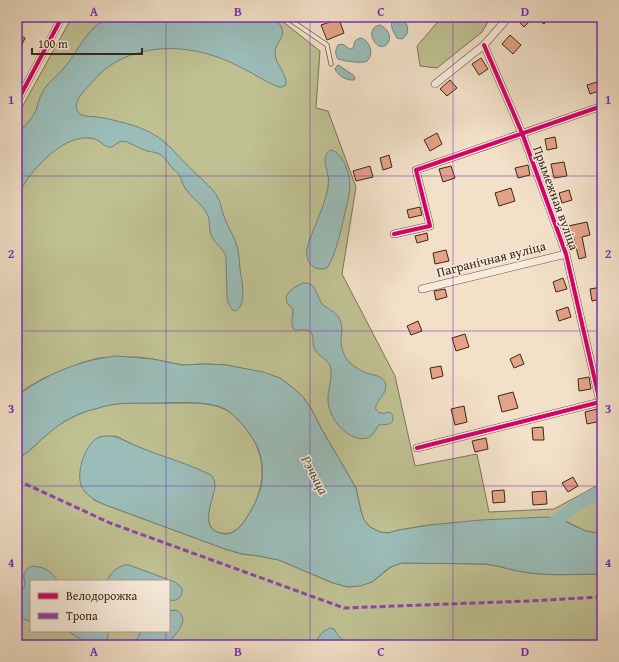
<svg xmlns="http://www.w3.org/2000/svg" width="619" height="662" viewBox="0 0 619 662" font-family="'Gentium Book Plus',serif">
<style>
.green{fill:#bfc193;stroke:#7d7457;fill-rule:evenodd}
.water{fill:#9bbdb9;stroke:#75817a}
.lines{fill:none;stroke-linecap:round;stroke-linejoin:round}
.river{stroke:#9bbdb9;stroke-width:13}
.building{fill:#e4a286;stroke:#3b261b}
.service-casing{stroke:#695446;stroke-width:5}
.minor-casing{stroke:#695446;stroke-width:8}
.service{stroke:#f7ebdb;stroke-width:3.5}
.minor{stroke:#f7ebdb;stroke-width:7}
.quiet{stroke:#8e44ad;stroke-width:3;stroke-dasharray:6 3;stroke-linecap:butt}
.cycleway-casing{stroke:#f7ebdb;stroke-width:6}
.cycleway{stroke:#d6006c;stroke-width:4}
.grid{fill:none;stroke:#7b2cbf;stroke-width:1;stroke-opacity:0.55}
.labels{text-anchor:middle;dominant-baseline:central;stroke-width:3;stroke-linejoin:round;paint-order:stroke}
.street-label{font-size:13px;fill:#3b261b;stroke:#f7ebdb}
.water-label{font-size:14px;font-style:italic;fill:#534c42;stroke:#f7ebdb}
.neatline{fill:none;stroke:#7b2cbf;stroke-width:1.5}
.grid-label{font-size:13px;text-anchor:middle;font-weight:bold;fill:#7b2cbf}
</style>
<rect width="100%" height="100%" fill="#f2e0c8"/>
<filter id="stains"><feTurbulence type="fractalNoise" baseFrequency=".005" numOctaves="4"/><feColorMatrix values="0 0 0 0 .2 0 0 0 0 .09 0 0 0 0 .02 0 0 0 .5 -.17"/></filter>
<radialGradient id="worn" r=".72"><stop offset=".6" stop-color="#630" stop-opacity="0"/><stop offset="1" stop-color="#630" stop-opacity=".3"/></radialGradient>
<g class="green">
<polygon points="72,17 277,17 320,51 316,108 328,111 356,187 342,274 395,376 415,466 477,454 489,512 554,509 602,483 602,534 586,531 577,527 564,520 556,518 546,518 429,525 399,530 388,533 380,532 370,527 364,520 361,511 356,488 321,428 312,410 303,397 292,387 280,378 246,369 226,365 206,364 182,365 153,359 138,357 99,358 81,363 44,378 28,387 17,396 17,116"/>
<polygon points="442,17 491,17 482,32 437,68 420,66 417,46"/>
<path d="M136 403C149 403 163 403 176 403 191 403 209 402 224 409 231 412 237 419 242 424 267 451 268 484 249 514 243 524 235 536 221 533 217 532 213 531 211 527 203 516 216 493 214 480L134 445 116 436 99 437 93 442 94 500 103 504 225 549 242 554 259 556 279 560 333 583 348 587 372 582 391 567 402 563 486 564C501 566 516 572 531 573 554 576 578 574 602 574V645H17V458C30 453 38 442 48 433 67 417 90 408 115 404 122 403 129 404 136 403ZM31 581H169V631H31Z"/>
</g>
<g class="water">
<path d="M114 17H272C276 20 280 23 282 29 285 37 275 44 275 52 275 65 287 73 286 85L282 87H278C262 80 248 70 232 63 196 46 151 42 116 62 105 68 96 77 89 86 83 91 72 104 78 112 79 114 80 114 82 115 87 117 92 116 97 117 105 118 113 120 121 122 138 126 156 133 169 146 177 154 184 162 192 170 200 178 211 186 217 196 221 202 221 209 224 216 227 226 233 234 236 243 240 253 239 266 241 276 243 285 246 309 234 311 229 307 228 302 227 297L226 256C223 248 216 245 212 237 208 230 211 221 207 214 203 205 193 199 187 191 183 186 182 180 179 175 178 172 175 171 173 169 169 165 166 158 161 155 157 152 151 152 147 151 140 149 134 145 127 142 116 139 115 149 108 147 103 146 101 141 95 139 69 132 43 159 28 178 24 184 21 190 17 196V134C24 127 32 119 36 110 38 104 39 98 42 93 47 83 57 76 64 68 80 49 88 23 114 17Z"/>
<path d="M397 18C408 19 412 33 402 39L397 38C393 31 387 22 397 18Z"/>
<path d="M380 25C387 28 394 38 386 45 376 53 363 28 380 25Z"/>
<path d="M360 38C369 39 375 54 367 61 362 64 344 61 338 59 335 54 335 50 338 45 345 43 344 46 350 49H352C356 44 352 41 360 38Z"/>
<path d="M338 65 353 75 355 78 354 80C347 81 337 75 335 69L337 66Z"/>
<path d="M330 150C336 151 338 154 342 159 347 166 349 176 350 185 350 194 347 204 345 213 341 229 336 255 327 268 314 272 305 262 307 249 308 242 312 234 315 226 320 214 325 202 328 188 328 184 329 180 328 176 327 167 321 157 330 150Z"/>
<path d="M303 283C306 283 309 283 312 285 317 290 318 298 322 304 329 310 339 313 341 323 343 329 341 335 341 341 341 349 345 358 350 363 355 367 361 371 366 373 373 375 381 375 385 382 386 385 386 388 385 391 383 396 368 410 381 413 384 414 387 412 390 412 392 415 393 414 393 418 393 426 385 424 379 425 376 428 375 432 372 435 364 442 354 438 347 433 335 425 327 410 328 396 329 386 333 376 330 366 327 359 319 356 315 350 311 344 316 335 309 331 304 328 299 331 294 330 290 323 293 317 293 310 292 307 288 305 287 302 283 293 296 286 303 283Z"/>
<path d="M116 356 153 359 182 365 206 364 226 365 263 372 280 378 292 387 303 397 312 410 321 428 356 488 361 511 364 520 370 527 380 532 388 533 399 530 429 525 481 520 546 517 556 518 564 521 577 527 586 531 602 534V574C578 574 554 576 531 573 516 572 501 566 486 564L402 563 390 567 372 582 360 586 348 587 333 583 279 560 259 556 242 554 225 549 103 504C94 500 85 495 81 485 76 472 86 441 100 437 102 436 106 436 109 436 118 436 126 442 134 445 160 456 187 463 211 475 214 478 215 481 215 486 214 498 201 523 215 531 219 533 223 534 227 534 237 533 244 523 249 514 262 493 267 472 258 448 256 443 253 439 250 435 245 426 234 414 225 409 209 400 174 403 156 403 143 403 129 403 116 404 110 405 104 406 99 408 80 412 62 421 48 434 37 442 30 453 17 458V396C46 374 80 360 116 356Z"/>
<path d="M124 565H129L175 582 182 588C183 597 178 602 169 600V581H107C110 573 116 568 124 565Z"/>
<path d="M32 566C46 567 50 571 58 581H31V621H30C14 618 17 609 17 595 19 592 24 589 25 585 25 584 24 579 24 578 23 572 27 568 32 566Z"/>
<path d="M176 610C193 619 174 635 167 645H135L136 641 141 631H169V611Z"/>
<path d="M330 628 334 629 339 637 345 641 346 645H316C317 637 322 631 330 628Z"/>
<path d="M68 631H108C110 658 78 639 68 631Z"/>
</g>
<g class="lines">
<path class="river" d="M546 529C564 516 580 499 602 492"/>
</g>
<g class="building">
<polygon points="515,17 534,17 524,27"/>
<polygon points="535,17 549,17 544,24"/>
<polygon points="339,19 344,33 327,40 321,25"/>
<polygon points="17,34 25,38 17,55"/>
<polygon points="510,35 521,45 513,54 502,44"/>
<polygon points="481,58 488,69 479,75 472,64"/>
<polygon points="450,80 457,88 447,96 440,89"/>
<polygon points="600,81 602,90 590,94 587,85"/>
<polygon points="437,133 442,144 430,151 424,140"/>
<polygon points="555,137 557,148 547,150 545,139"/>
<polygon points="389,155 392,167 383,170 380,158"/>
<polygon points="564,162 567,176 554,178 551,164"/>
<polygon points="528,165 530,175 518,178 515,168"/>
<polygon points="370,166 373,177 356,181 353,171"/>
<polygon points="451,166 455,178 443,182 439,169"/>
<polygon points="511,188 515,201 499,206 495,193"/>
<polygon points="569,190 572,200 562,203 559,193"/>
<polygon points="420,207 422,215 409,218 407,210"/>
<polygon points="587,222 590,235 582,237 586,257 579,259 574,239 571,239 568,226"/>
<polygon points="427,233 428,240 417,243 415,236"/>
<polygon points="446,250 449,261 435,264 433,253"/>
<polygon points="563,278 567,289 556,292 553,282"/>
<polygon points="602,287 602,299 592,301 590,289"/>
<polygon points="445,289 447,297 436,300 434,291"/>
<polygon points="568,307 571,317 559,321 556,311"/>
<polygon points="418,321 422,331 411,335 407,326"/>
<polygon points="465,334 469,347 456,351 452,338"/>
<polygon points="520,354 524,364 514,368 510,359"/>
<polygon points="441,366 443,376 432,379 430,368"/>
<polygon points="589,377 591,389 579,391 578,379"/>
<polygon points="513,392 518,408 502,412 498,396"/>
<polygon points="464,406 467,422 455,425 451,409"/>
<polygon points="597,409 597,412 599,415 601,421 587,424 585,412"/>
<polygon points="543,427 544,440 533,440 532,428"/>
<polygon points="486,438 488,449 475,452 472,441"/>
<polygon points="573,477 578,486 568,492 562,483"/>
<polygon points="504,490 505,502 493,503 492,491"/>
<polygon points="546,491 547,504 533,505 532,492"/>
</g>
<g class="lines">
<defs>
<polyline id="service" points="286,17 327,45 331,64"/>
<g id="minor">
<polyline points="484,45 522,133 566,254 602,411"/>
<polyline points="435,84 484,45 506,20 508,17"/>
<polyline points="17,102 62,17"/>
<polyline points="394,234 430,226 416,170 602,106"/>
<polyline points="422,289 566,254"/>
<polyline points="417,448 600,402"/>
</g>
</defs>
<use href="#service" class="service-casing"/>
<use href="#minor" class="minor-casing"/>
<use href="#service" class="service"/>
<use href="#minor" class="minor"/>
<polyline class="quiet" points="17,480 110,523 344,608 528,601 602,597"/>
<defs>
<g id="cycleway">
<polyline points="484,45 522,133 566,254 602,411"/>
<polyline points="17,102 62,17"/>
<polyline points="394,234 430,226 416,170 602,106"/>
<polyline points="417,448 600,402"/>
</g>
</defs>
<use href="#cycleway" class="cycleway-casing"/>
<use href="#cycleway" class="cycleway"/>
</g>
<path class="grid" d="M166 17V581M310 17V645M453 17V645M17 176H602M17 331H602M17 486H602M166 631V645"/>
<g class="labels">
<g class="street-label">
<text transform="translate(556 198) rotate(70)">Прымежная вуліца</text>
<text transform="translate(491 259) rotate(-14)">Пагранічная вуліца</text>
</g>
<g class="water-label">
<text transform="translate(315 475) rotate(62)">Рэчыца</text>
</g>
</g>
<rect width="619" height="662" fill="none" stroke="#f2e0c8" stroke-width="44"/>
<rect x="30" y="580" width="140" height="52" fill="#f7ebdb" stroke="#ac9c8e"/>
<rect x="38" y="593" width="20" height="6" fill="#d6006c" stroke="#ac9c8e"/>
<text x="66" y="600" font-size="12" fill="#3b261b">Велодорожка</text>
<rect x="38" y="613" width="20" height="6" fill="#8e44ad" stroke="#ac9c8e"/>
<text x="66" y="620" font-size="12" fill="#3b261b">Тропа</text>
<path d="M32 48v6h110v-6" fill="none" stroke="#3b261b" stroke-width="2"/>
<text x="38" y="48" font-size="12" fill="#3b261b" stroke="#f7ebdb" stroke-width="3" paint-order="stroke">100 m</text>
<rect x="22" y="22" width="575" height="618" class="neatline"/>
<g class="grid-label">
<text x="94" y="16">A</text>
<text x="238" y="16">B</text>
<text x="381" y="16">C</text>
<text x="525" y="16">D</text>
<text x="11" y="104">1</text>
<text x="608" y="104">1</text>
<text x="11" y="258">2</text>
<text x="608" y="258">2</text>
<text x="11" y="413">3</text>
<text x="608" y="413">3</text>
<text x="11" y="567">4</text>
<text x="608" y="567">4</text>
<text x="94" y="656">A</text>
<text x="238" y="656">B</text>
<text x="381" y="656">C</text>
<text x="525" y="656">D</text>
</g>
<rect width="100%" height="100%" filter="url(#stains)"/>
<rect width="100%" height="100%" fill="url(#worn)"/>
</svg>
